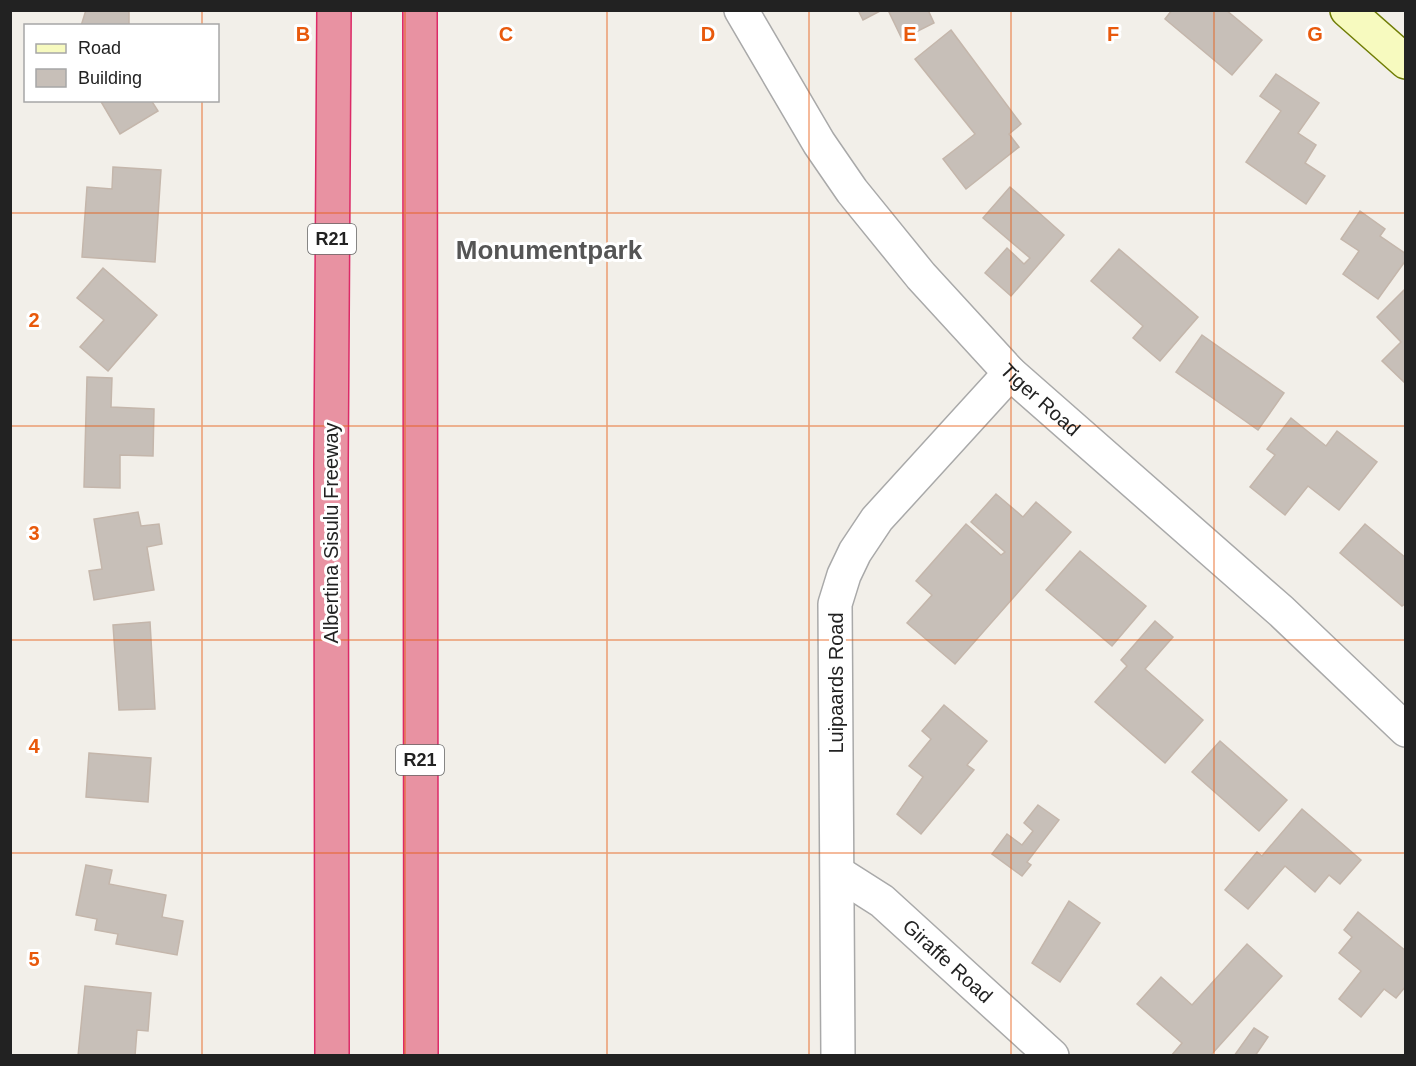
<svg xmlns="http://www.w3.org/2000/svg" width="1416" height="1066" viewBox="0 0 1416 1066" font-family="Arial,sans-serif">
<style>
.building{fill:#c7bfb8;stroke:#c4b6ab;stroke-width:1.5}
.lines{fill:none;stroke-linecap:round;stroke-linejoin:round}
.street-casing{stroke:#a9a9a9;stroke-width:36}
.secondary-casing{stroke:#707d05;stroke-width:36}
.highway-casing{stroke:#dc2a67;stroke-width:36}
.street{stroke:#fff;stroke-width:33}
.secondary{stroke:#f7fabf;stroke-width:33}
.highway{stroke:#e892a2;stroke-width:33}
.grid{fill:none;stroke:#e8590c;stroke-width:1.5;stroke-opacity:0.55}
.labels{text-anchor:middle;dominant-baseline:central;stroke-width:6;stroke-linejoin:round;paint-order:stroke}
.shield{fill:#fff;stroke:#646464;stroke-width:1.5}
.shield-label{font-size:18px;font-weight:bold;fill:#222}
.street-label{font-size:20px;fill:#222;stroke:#fff}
.district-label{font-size:26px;font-weight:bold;fill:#555;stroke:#fff}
.grid-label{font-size:20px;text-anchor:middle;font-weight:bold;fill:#e8590c;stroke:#fff;stroke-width:6;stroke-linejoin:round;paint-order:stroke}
</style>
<rect width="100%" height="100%" fill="#f2efe9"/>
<g class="building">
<polygon points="86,10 129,10 129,24 81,26"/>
<polygon points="858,10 882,10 863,20"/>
<polygon points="888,10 928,10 934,23 902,39"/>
<polygon points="1172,10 1226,10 1262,40 1232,75 1165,19"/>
<polygon points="951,30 1021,124 1009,134 1019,147 966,189 943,159 975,134 915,59"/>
<polygon points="1276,74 1319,103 1298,133 1316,145 1305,163 1325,176 1306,204 1246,162 1281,111 1260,96"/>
<polygon points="100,100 151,100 158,111 120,134"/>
<polygon points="113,167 161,170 155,262 82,257 87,187 112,189"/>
<polygon points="1010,187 1064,235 1011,296 985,273 1007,248 1024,264 1030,258 983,218"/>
<polygon points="1360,211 1385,229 1380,236 1406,254 1406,260 1378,299 1343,274 1359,251 1341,239"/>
<polygon points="1119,249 1198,317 1160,361 1133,338 1143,326 1091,281"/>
<polygon points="103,268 157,315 108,371 80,347 104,320 77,298"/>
<polygon points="1406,288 1406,384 1382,361 1401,342 1377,317"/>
<polygon points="1202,335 1284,393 1258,430 1176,372"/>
<polygon points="87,377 112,378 111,407 154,409 153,456 120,455 120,488 84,487"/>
<polygon points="1291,418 1326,446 1337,431 1377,462 1339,510 1308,486 1285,515 1250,487 1275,455 1267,449"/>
<polygon points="996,494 1023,517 1036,502 1071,532 955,664 907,623 932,595 916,581 966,524 1001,555 1005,552 971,522"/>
<polygon points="138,512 141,526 159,524 162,544 147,547 154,590 94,600 89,571 102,569 94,519"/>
<polygon points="1365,524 1406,558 1406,603 1402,606 1340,553"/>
<polygon points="1080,551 1146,606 1112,646 1046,590"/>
<polygon points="1155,621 1173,637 1145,669 1203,720 1165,763 1095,702 1127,666 1121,660"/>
<polygon points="150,622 155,709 119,710 113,625"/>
<polygon points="944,705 987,741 967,765 974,770 921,834 897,814 923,777 909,766 931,739 922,731"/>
<polygon points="1220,741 1287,800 1259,831 1192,772"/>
<polygon points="89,753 151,758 148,802 86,797"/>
<polygon points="1038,805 1059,820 1027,862 1031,865 1022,876 992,854 1007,834 1022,845 1033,831 1024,823"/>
<polygon points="1302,809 1361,860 1340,884 1329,875 1315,892 1285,866 1248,909 1225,890 1257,852 1262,856"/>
<polygon points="86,865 112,870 109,884 166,895 162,917 183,921 177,955 116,944 118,934 95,930 97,919 76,915"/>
<polygon points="1069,901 1100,923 1060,982 1032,963"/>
<polygon points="1358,912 1406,951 1406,986 1396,998 1384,989 1361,1017 1339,999 1361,971 1339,953 1352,937 1344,930"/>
<polygon points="1247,944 1282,976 1210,1056 1171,1056 1182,1043 1137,1004 1161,977 1192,1005"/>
<polygon points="85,986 151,993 148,1031 137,1030 135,1056 78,1056"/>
<polygon points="1254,1028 1268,1037 1255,1056 1234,1056"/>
</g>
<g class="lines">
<defs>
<g id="street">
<path id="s1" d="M741 10 819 143 852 191 921 276 1010 373 1281 611 1406 730"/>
<path id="s2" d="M838 873 882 901 1052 1056"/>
<polyline points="838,1056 835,604 844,575 855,552 877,519 1010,373"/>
</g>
<polyline id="secondary" points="1347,10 1406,62"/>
<g id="highway">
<polyline points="420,10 421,1056"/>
<polyline points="332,1056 331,467 334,10"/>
</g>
</defs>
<use href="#street" class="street-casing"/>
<use href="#secondary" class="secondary-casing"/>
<use href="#highway" class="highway-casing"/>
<use href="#street" class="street"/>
<use href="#secondary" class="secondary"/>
<use href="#highway" class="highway"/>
</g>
<path class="grid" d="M202 10V26M405 10V1056M607 10V1056M809 10V1056M1011 10V1056M1214 10V1056M202 100V1056M10 213H1406M10 426H1406M10 640H1406M10 853H1406"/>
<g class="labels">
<g class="shield">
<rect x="308" y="224" width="48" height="30" rx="4.5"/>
<rect x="396" y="745" width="48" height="30" rx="4.5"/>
</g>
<g class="shield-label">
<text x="332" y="239">R21</text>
<text x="420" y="760">R21</text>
</g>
<g class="street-label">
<text stroke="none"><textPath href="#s1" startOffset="494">Tiger Road</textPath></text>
<text transform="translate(331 533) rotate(-90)">Albertina Sisulu Freeway</text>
<text transform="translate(836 683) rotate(-90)">Luipaards Road</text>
<text stroke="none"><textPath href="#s2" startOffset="141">Giraffe Road</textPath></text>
</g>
<g class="district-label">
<text x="549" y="250">Monumentpark</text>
</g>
</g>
<g class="grid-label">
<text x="303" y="41">B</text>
<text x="506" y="41">C</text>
<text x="708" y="41">D</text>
<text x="910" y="41">E</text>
<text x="1113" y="41">F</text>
<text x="1315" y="41">G</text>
<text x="34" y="327">2</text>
<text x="34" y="540">3</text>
<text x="34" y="753">4</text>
<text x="34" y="966">5</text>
</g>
<rect width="1416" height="1066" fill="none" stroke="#222222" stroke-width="24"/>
<rect x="24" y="24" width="195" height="78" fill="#ffffff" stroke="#a7a7a7" stroke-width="1.5"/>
<rect x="36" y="44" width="30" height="9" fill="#f7fabf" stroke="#a7a7a7" stroke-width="1.5"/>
<text x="78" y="54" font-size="18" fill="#222222">Road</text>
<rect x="36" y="69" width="30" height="18" fill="#c7bfb8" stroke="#a7a7a7" stroke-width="1.5"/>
<text x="78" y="84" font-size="18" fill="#222222">Building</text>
</svg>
